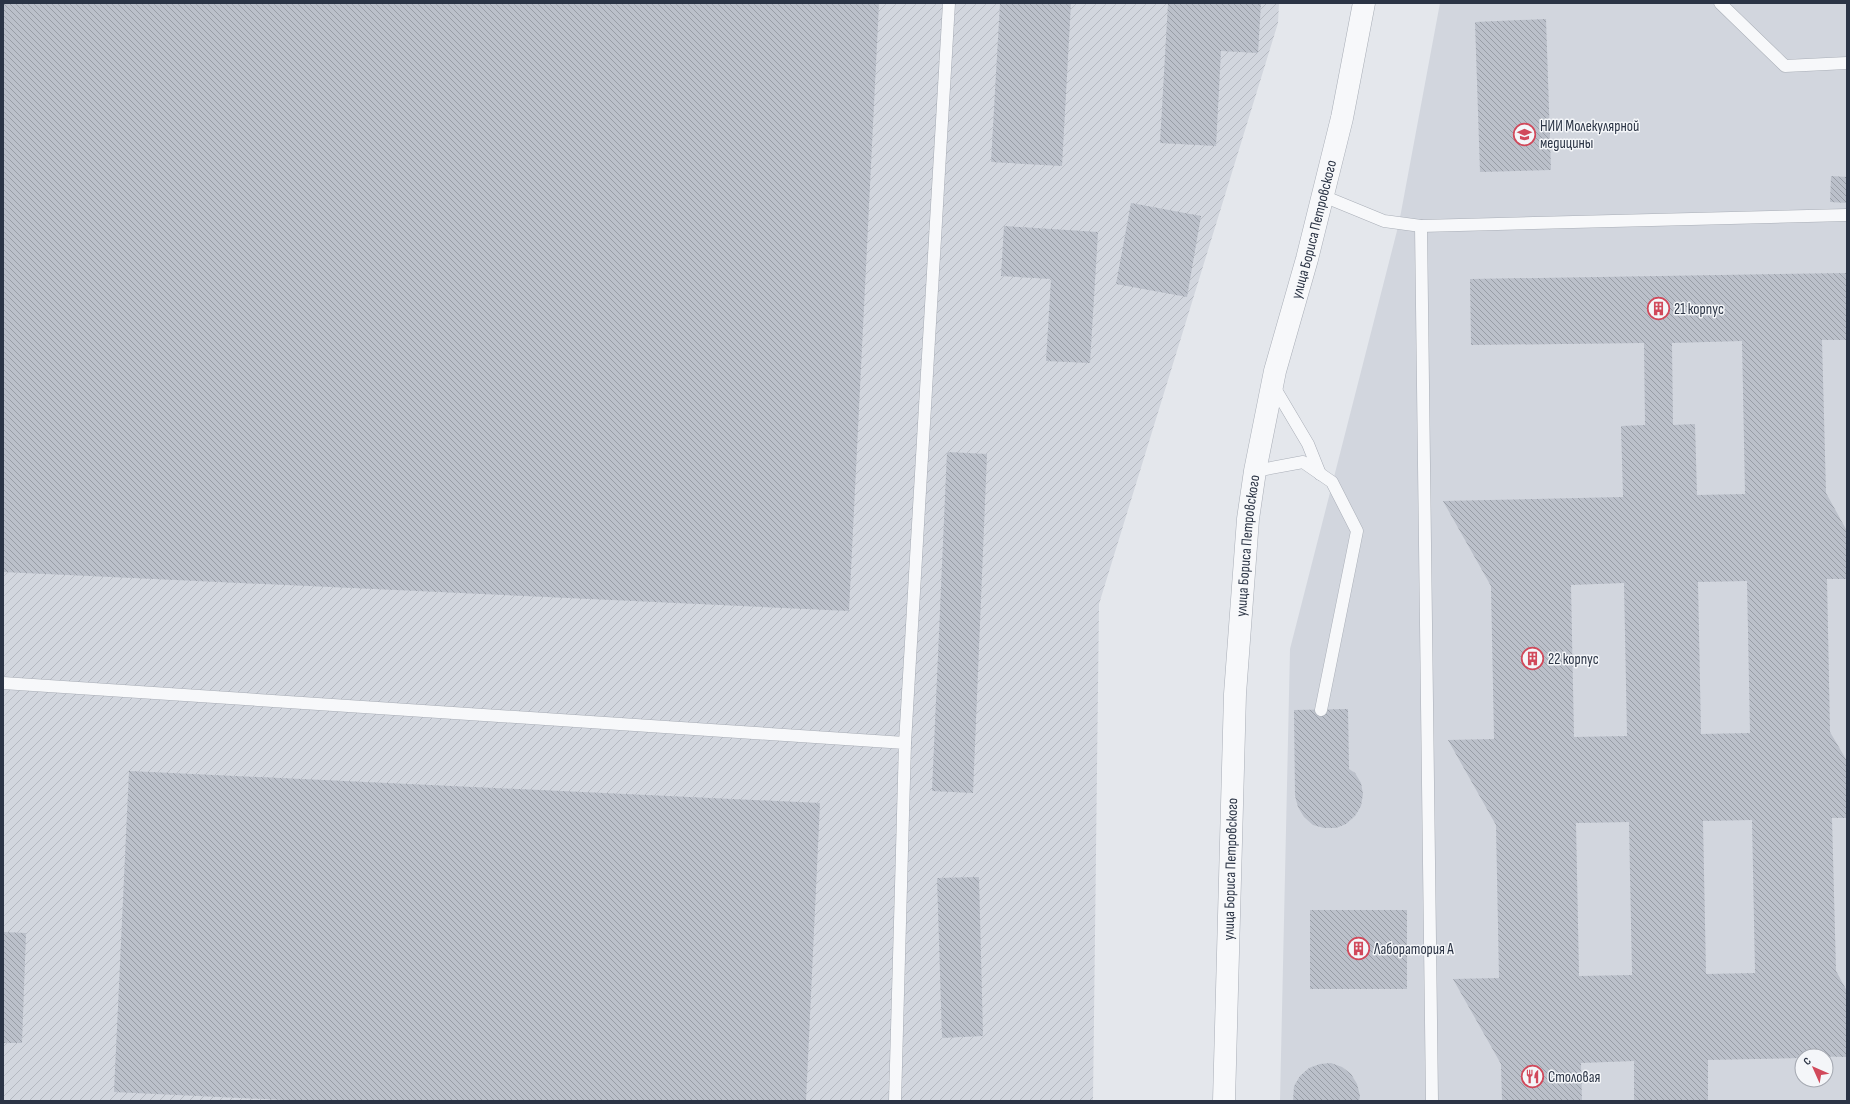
<svg xmlns="http://www.w3.org/2000/svg" width="1850" height="1104" viewBox="0 0 1850 1104" font-family="'Sofia Sans Condensed',sans-serif">
<style>
.built{fill:#d2d6de;fill-rule:evenodd}
.industrial{fill:url(#industrial-furrows)}
.building{fill:url(#building-back-hatch);fill-rule:evenodd}
.lines{fill:none;stroke-linecap:round;stroke-linejoin:round}
.service-casing{stroke:#a9aeb7;stroke-width:13}
.tertiary-casing{stroke:#a9aeb7;stroke-width:23}
.service{stroke:#f7f8fa;stroke-width:12}
.tertiary{stroke:#f7f8fa;stroke-width:22}
.labels{text-anchor:middle;dominant-baseline:central;stroke-width:3;stroke-linejoin:round;paint-order:stroke}
.poi-label{font-size:15px;fill:#2b3445;stroke:#f4f6f9;text-anchor:start}
.street-label{font-size:15px;fill:#2b3445;stroke:#f4f6f9}
</style>
<defs>
<pattern id="industrial-furrows" width="10" height="10" patternUnits="userSpaceOnUse"><rect width="10" height="10" fill="#d2d6de"/><path d="M-1 1l2-2M0 10L10 0M9 11l2-2" fill="none" stroke="#b4b8c0"/></pattern>
<pattern id="building-back-hatch" width="6" height="6" patternUnits="userSpaceOnUse"><rect width="6" height="6" fill="#bbc0ca"/><path d="M-1 5l2 2M0 0l6 6M5-1l2 2" fill="none" stroke="#989da6"/></pattern>
</defs>
<rect width="100%" height="100%" fill="#e4e7ec"/>
<path class="built" d="M1440 3H1847V1101H1280L1290 649 1399 223ZM1802 1056H1826V1080H1802Z"/>
<polygon class="industrial" points="3,3 1279,3 1278,23 1099,604 1093,1101 3,1101"/>
<g class="building">
<polygon points="3,3 879,3 849,611 3,572"/>
<polygon points="1000,3 1071,3 1062,166 991,162"/>
<polygon points="1168,3 1261,3 1258,53 1221,51 1216,146 1160,143"/>
<polygon points="1546,19 1551,170 1480,172 1475,22"/>
<polygon points="1831,176 1847,177 1847,203 1830,202"/>
<polygon points="1131,203 1201,216 1187,297 1116,284"/>
<polygon points="1004,226 1098,232 1090,363 1046,361 1051,279 1001,276"/>
<path d="M1847 273V340H1822L1826 493 1847 531V579H1827L1830 732 1847 761V818H1832L1836 971 1847 991V1057L1802 1056V1058L1708 1060V1101H1634V1061L1581 1063 1582 1101H1502L1501 1064 1453 979 1499 978 1496 825 1448 740 1494 739 1491 586 1443 501 1623 497 1621 426 1645 425 1644 343 1471 345 1470 279ZM1742 341 1745 494 1697 495 1695 424 1673 425 1672 343ZM1747 581 1750 733 1701 734 1698 582ZM1624 583 1627 736 1574 737 1571 585ZM1752 820 1755 973 1706 974 1703 821ZM1629 822 1632 975 1579 976 1576 823Z"/>
<polygon points="947,452 987,454 973,793 932,791"/>
<polygon points="1348,709 1349,769 1355,773 1361,783 1363,794 1361,806 1355,816 1346,824 1336,828 1324,828 1313,825 1304,817 1298,807 1295,796 1294,710"/>
<polygon points="129,771 820,803 806,1101 305,1101 114,1092"/>
<polygon points="979,877 983,1036 942,1038 937,878"/>
<rect x="1310" y="910" width="97" height="79"/>
<polygon points="3,932 26,933 22,1043 3,1043"/>
<polygon points="1331,1063 1342,1067 1351,1074 1357,1084 1360,1096 1359,1101 1293,1101 1294,1086 1300,1076 1309,1068 1320,1064"/>
</g>
<g class="lines">
<defs>
<g id="service">
<polyline points="1720,3 1785,66 1847,63"/>
<polyline points="1323,196 1384,221 1421,226 1847,215"/>
<polyline points="1421,226 1432,1101"/>
<polyline points="1273,385 1308,444 1320,474"/>
<polyline points="1255,471 1303,462 1332,482 1357,531 1321,710"/>
<polyline points="3,683 905,743 895,1101"/>
<polyline points="905,743 949,3"/>
</g>
<g id="tertiary">
<path id="s1" d="M1224 1101 1235 694 1248 519 1255 471 1275 371 1307 259 1342 118 1364 3"/>
</g>
</defs>
<use href="#service" class="service-casing"/>
<use href="#tertiary" class="tertiary-casing"/>
<use href="#service" class="service"/>
<use href="#tertiary" class="tertiary"/>
</g>
<defs>
<symbol id="university-ring" viewBox="-11 -11 22 22"><circle r="9.5" fill="#f4f6f9" stroke="#d1495b" stroke-width="1.5"/><path d="M0-5L7-2L0 1L-7-2ZM-4 1L0 2.5L4 1V4Q0 6-4 4Z" fill="#d1495b"/></symbol>
<symbol id="building-ring" viewBox="-11 -11 22 22"><circle r="9.5" fill="#f4f6f9" stroke="#d1495b" stroke-width="1.5"/><path d="M-4-6H4V6H1V3H-1V6H-4ZM-2.5-4.3h1.7v1.8h-1.7ZM.8-4.3h1.7v1.8H.8ZM-2.5-1h1.7V.8h-1.7ZM.8-1h1.7V.8H.8Z" fill="#d1495b"/></symbol>
<symbol id="restaurant-ring" viewBox="-11 -11 22 22"><circle r="9.5" fill="#f4f6f9" stroke="#d1495b" stroke-width="1.5"/><path d="M-5-6h1v4h1v-4h1v4h1v-4h1v5L-1.5 .5V6h-2V.5L-5-1ZM5-6V6H3V1.5H1.5Q1.5-4 5-6Z" fill="#d1495b"/></symbol>
</defs>
<g fill-rule="evenodd">
<use href="#university-ring" x="1512" y="122" width="25" height="25"/>
<use href="#building-ring" x="1646" y="296" width="25" height="25"/>
<use href="#building-ring" x="1520" y="646" width="25" height="25"/>
<use href="#building-ring" x="1346" y="936" width="25" height="25"/>
<use href="#restaurant-ring" x="1520" y="1064" width="25" height="25"/>
</g>
<g class="labels">
<g class="poi-label">
<text x="1540" y="126">НИИ Молекулярной<tspan x="1540" dy="17">медицины</tspan></text>
<text x="1674" y="309">21 корпус</text>
<text x="1548" y="659">22 корпус</text>
<text x="1374" y="949">Лаборатория А</text>
<text x="1548" y="1077">Столовая</text>
</g>
<g class="street-label">
<text stroke="none"><textPath href="#s1" startOffset="880">улица Бориса Петровского</textPath></text>
<text stroke="none"><textPath href="#s1" startOffset="556">улица Бориса Петровского</textPath></text>
<text stroke="none"><textPath href="#s1" startOffset="232">улица Бориса Петровского</textPath></text>
</g>
</g>
<rect width="1850" height="1104" fill="none" stroke="#2b3445" stroke-width="8"/>
<g transform="translate(1814 1068) rotate(315)"><circle r="19" fill="#f4f6f9" stroke="#a4a8b1"/>
<path d="M0-3L7 15L0 10L-7 15Z" fill="#d1495b"/>
<text y="-6" font-size="11" font-weight="bold" text-anchor="middle" fill="#2b3445">С</text>
</g>
</svg>
